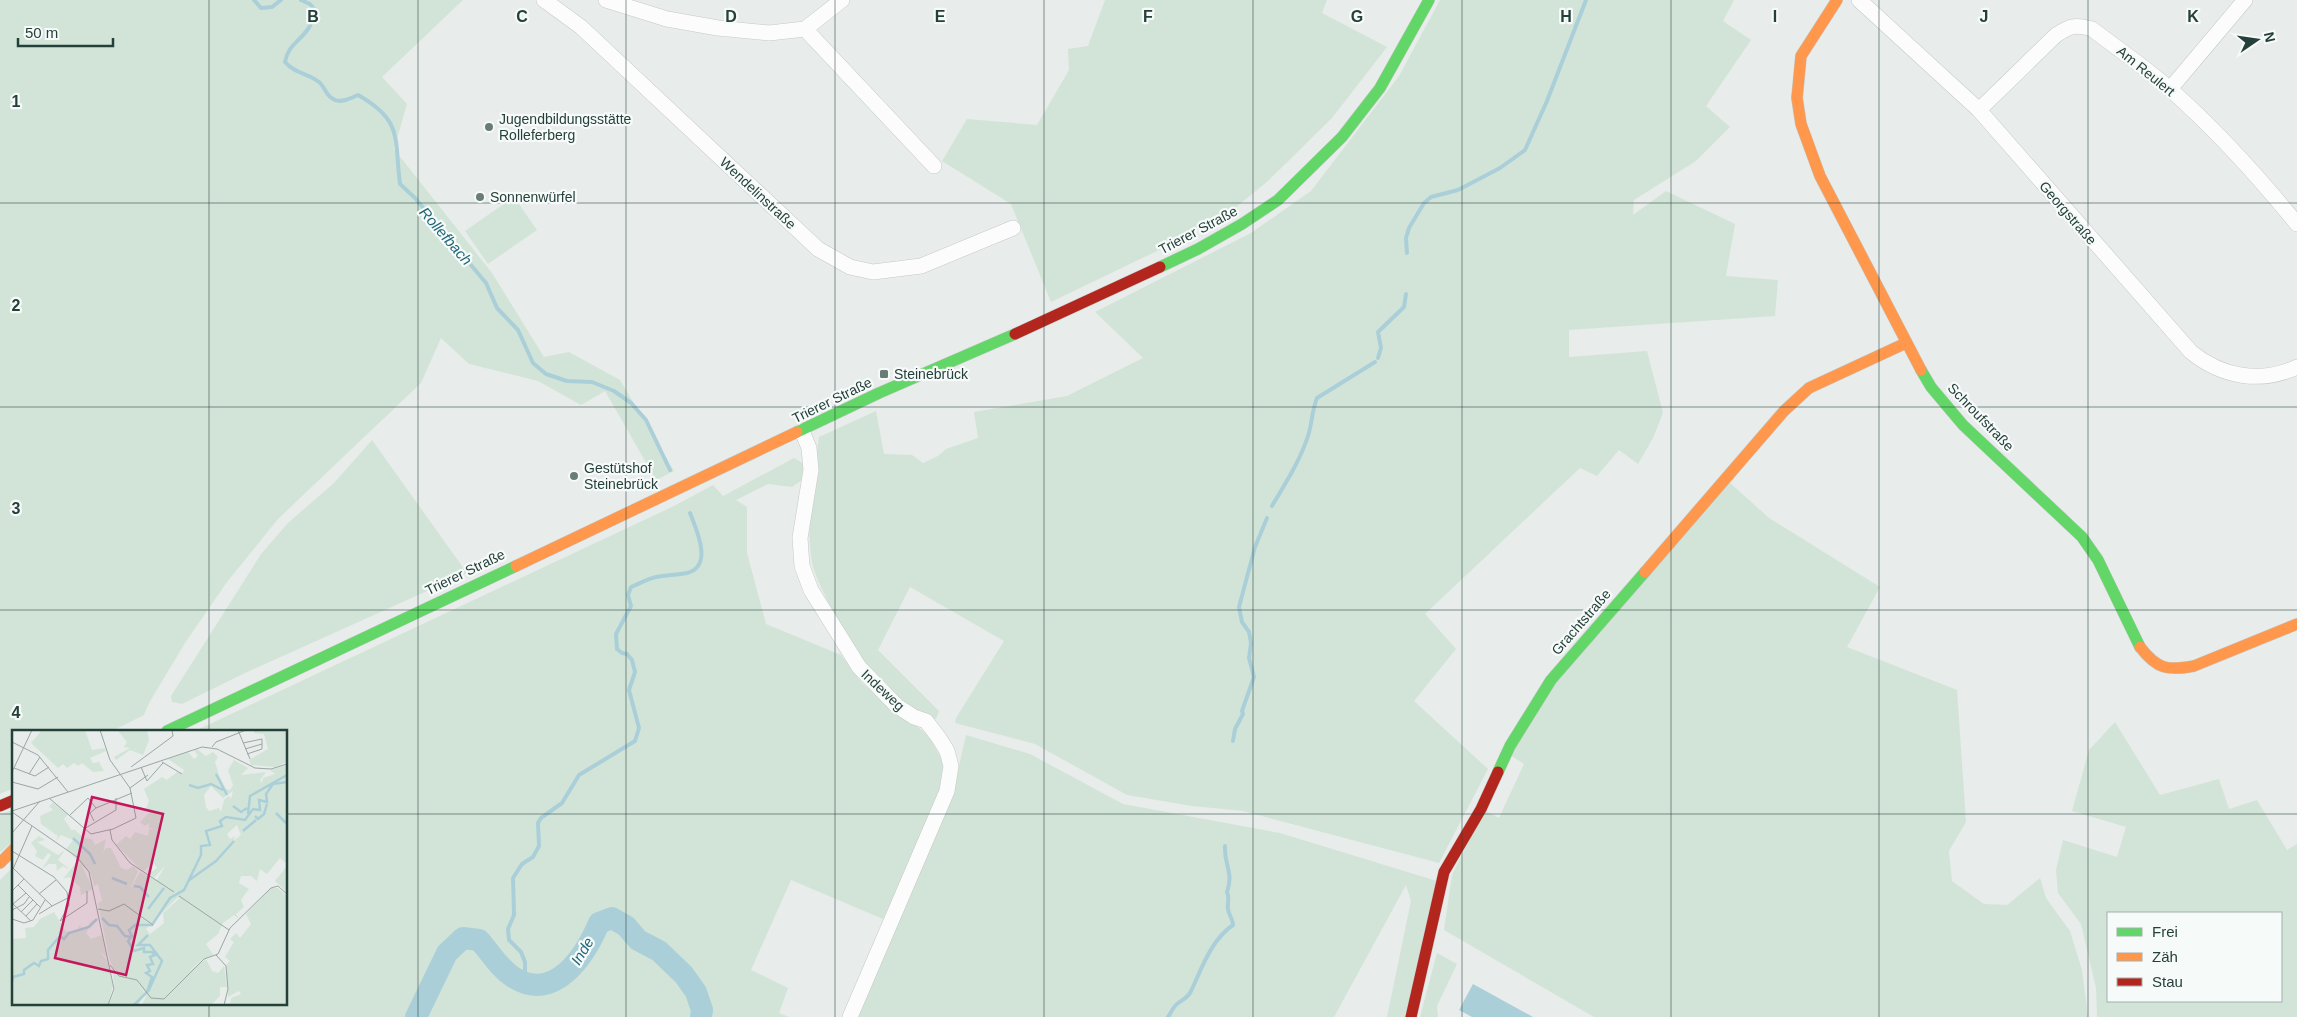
<svg xmlns="http://www.w3.org/2000/svg" width="2297" height="1017" viewBox="0 0 2297 1017" font-family="Arial,sans-serif">
<style>
.green{fill:#d2e4d8;fill-rule:evenodd}
.water{fill:#abcfd8}
.lines{fill:none;stroke-linecap:round;stroke-linejoin:round}
.stream{stroke:#abcfd8;stroke-width:4}
.river{stroke:#abcfd8;stroke-width:22}
.street-casing{stroke:#c5c9c7;stroke-width:16}
.fast-casing{stroke:#c3c9c7;stroke-width:12}
.slow-casing{stroke:#c3c9c7;stroke-width:12}
.jam-casing{stroke:#c3c9c7;stroke-width:12}
.street{stroke:#fcfcfc;stroke-width:15}
.fast{stroke:#63d668;stroke-width:11}
.slow{stroke:#ff974d;stroke-width:11}
.jam{stroke:#b3261e;stroke-width:11}
.grid{fill:none;stroke:#25403a;stroke-width:1;stroke-opacity:0.55}
.poi-dot{fill:#697c78;stroke:#f6faf9;stroke-width:2}
.labels{text-anchor:middle;dominant-baseline:central;stroke-width:4.5;stroke-linejoin:round;paint-order:stroke}
.street-label{font-size:14px;fill:#25403a;stroke:#f6faf9}
.poi-label{font-size:14px;fill:#25403a;stroke:#f6faf9;text-anchor:start}
.water-label{font-size:15px;font-style:italic;fill:#21677a;stroke:#f6faf9}
.inset-river{fill:none;stroke:#abcfd8;stroke-width:2.5}
.inset-road{fill:none;stroke:#9aa7a4;stroke-width:1}
.view{fill:#c2185b;fill-opacity:0.15;stroke:#c2185b;stroke-width:2.5}
.inset-edge{fill:none;stroke:#25403a;stroke-width:2.5}
.grid-label{font-size:16px;text-anchor:middle;font-weight:bold;fill:#25403a;stroke:#f6faf9;stroke-width:4.5;stroke-linejoin:round;paint-order:stroke}
</style>
<rect width="100%" height="100%" fill="#e8ecea"/>
<g class="green">
<polygon points="0,0 463,0 382,77 407,104 394,149 492,273 544,357 569,352 620,380 674,471 656,480 605,391 581,405 538,381 469,364 441,338 421,383 278,519 227,582 185,643 149,703 144,715 112,731 14,731 14,788 0,794"/>
<polygon points="1105,0 1327,0 1322,13 1387,47 1332,118 1268,181 1230,212 1161,249 1051,302 1011,204 942,161 967,119 1037,125 1069,70 1068,49 1088,46"/>
<path d="M1440 0H1734L1723 21 1751 40 1706 106 1730 127 1696 161 1634 200 1633 215 1666 191 1735 224 1726 276 1778 280 1775 316 1569 330V357L1647 351 1663 413 1653 438 1638 464 1619 450 1597 476 1580 468 1425 614 1456 649 1414 701 1488 769 1439 863 1243 811 1192 806 1127 795 1035 744 955 723 956 718 1004 641 910 587 878 650 939 711 936 719C924 715 907 711 897 704 875 689 816 588 812 562 805 521 814 478 819 437L876 411 884 454 912 455 923 463 938 456 946 449 978 438 974 412 1067 396 1143 358 1095 312 1251 233 1311 191 1399 76Z"/>
<polygon points="514,197 537,230 488,264 465,231"/>
<polygon points="372,440 467,573 245,673 182,704 172,702 171,696 261,554 288,523 334,483"/>
<polygon points="794,458 806,465 805,478 792,487 768,484 736,500 747,507 747,553 766,624 841,655 862,683 929,736 944,764 940,795 883,919 791,880 751,970 788,988 779,1013 789,1017 0,1017 0,880 14,866 14,1003 286,1003 286,731 195,731 674,506 713,485 723,496"/>
<polygon points="1728,481 1769,518 1880,587 1847,647 1957,690 1966,822 1949,851 1952,881 1984,904 2007,905 2040,878 2046,898 2070,931 2082,970 2088,1017 1594,1017 1444,930 1452,875 1484,810 1499,818 1524,764 1510,755 1553,681"/>
<path d="M2115 722 2160 795 2219 779 2229 809 2257 800 2287 850 2297 844V1017H2097L2096 988 2081 924 2058 893 2056 870 2063 840 2117 857 2126 827 2072 811 2089 750ZM2281 913V1001H2108V913Z"/>
<polygon points="966,735 1030,754 1123,804 1280,833 1437,881 1405,1017 1387,1017 1411,901 1406,885 1334,1017 854,1017 958,770"/>
<polygon points="14,809 14,841 0,852 0,815"/>
<polygon points="1437,953 1457,964 1437,1006 1438,1017 1420,1017"/>
</g>
<polygon class="water" points="1473,984 1533,1017 1472,1017 1459,1010"/>
<g class="lines">
<g class="stream">
<polyline points="254,0 261,8 272,7 281,0"/>
<path d="M301 0 310 4 315 10C313 16 312 24 308 29 299 42 288 45 285 62 295 74 308 73 319 82 325 87 326 97 335 100 342 103 351 98 358 95 404 121 394 139 400 184L415 198 486 283 497 308 518 330 533 363 546 374 567 381 592 382 614 391 631 403 646 420 670 470"/>
<polyline points="1407,253 1406,238 1409,228 1424,203 1431,197 1458,190 1500,168 1525,150 1547,101 1586,0"/>
<polyline points="1378,358 1381,348 1378,332 1404,307 1406,294"/>
<path d="M1272 506C1285 484 1300 461 1308 436 1312 424 1312 410 1317 398L1375 362"/>
<polyline points="1233,741 1235,729 1243,714 1242,711 1254,677 1249,658 1251,643 1249,632 1242,622 1239,607 1255,547 1267,518"/>
<path d="M525 982V962L521 952 509 940 508 929 514 915 513 878 522 864 533 857 539 846 538 823 541 818 562 803 579 775 635 741 639 728 629 690 635 672 632 660 627 654 622 653 617 649 616 634 631 606 628 595 631 587C639 584 647 579 656 577 666 575 677 575 687 573 714 566 696 529 690 513"/>
<path d="M1168 1017C1171 1013 1173 1007 1177 1004 1182 1000 1189 997 1191 991 1202 968 1211 940 1233 925 1233 919 1229 916 1228 909 1227 903 1230 898 1227 892 1234 872 1224 866 1225 846"/>
</g>
<path class="river" d="M416 1017 447 953 463 938 479 940C490 952 499 968 513 977 554 1004 585 956 599 923L612 918 626 926 638 940 659 951 684 975 696 992 702 1010 701 1017"/>
<defs>
<g id="street">
<polyline points="544,0 581,27 818,249 850,267 873,272 921,266 1013,228"/>
<polyline points="606,0 667,19 718,28 769,33 805,29 842,0"/>
<path d="M1859 0 1979 110 2191 352C2222 377 2260 384 2297 367"/>
<polyline points="805,29 934,166"/>
<polyline points="2170,89 2245,0"/>
<path d="M1979 110 2056 35C2070 26 2075 24 2092 29 2118 49 2146 68 2171 90 2217 131 2258 176 2297 224"/>
<polyline points="802,431 809,448 811,470 800,538 802,566 811,590 859,667 897,706 914,717 926,721 939,738 947,751 951,766 947,791 850,1017"/>
</g>
<g id="fast">
<polyline points="1160,267 1198,249 1242,224 1278,200 1342,137 1380,88 1429,0"/>
<polyline points="1921,370 1931,387 1963,425 2082,537 2098,560 2140,647"/>
<polyline points="797,432 879,393 1015,334"/>
<polyline points="167,731 516,566"/>
<polyline points="1498,772 1510,746 1551,680 1645,572"/>
</g>
<g id="slow">
<polyline points="1837,0 1801,56 1797,98 1801,124 1820,176 1921,370"/>
<polyline points="516,566 797,432"/>
<polyline points="1645,572 1784,411 1809,388 1906,343"/>
<path d="M2140 647C2157 669 2167 671 2194 666L2297 624"/>
<polyline points="0,863 14,849"/>
</g>
<g id="jam">
<polyline points="1015,334 1160,267"/>
<polyline points="0,806 14,800"/>
<polyline points="1411,1017 1444,872 1481,809 1498,772"/>
</g>
</defs>
<use href="#street" class="street-casing"/>
<use href="#fast" class="fast-casing"/>
<use href="#slow" class="slow-casing"/>
<use href="#jam" class="jam-casing"/>
<use href="#street" class="street"/>
<use href="#fast" class="fast"/>
<use href="#slow" class="slow"/>
<use href="#jam" class="jam"/>
</g>
<path class="grid" d="M209 0V731M418 0V1017M626 0V1017M835 0V1017M1044 0V1017M1253 0V1017M1462 0V1017M1671 0V1017M1879 0V1017M2088 0V1017M0 203H2297M0 407H2297M0 610H2297M0 814H14M286 814H2297M209 1003V1017"/>
<g class="poi-dot">
<circle cx="489" cy="127" r="5"/>
<circle cx="480" cy="197" r="5"/>
<rect x="879" y="369" width="10" height="10" rx="2.5"/>
<circle cx="574" cy="476" r="5"/>
</g>
<g class="labels">
<g class="street-label">
<text transform="translate(2146 71) rotate(39)">Am Reulert</text>
<text transform="translate(758 193) rotate(43)">Wendelinstraße</text>
<text transform="translate(2068 213) rotate(49)">Georgstraße</text>
<text transform="translate(1198 230) rotate(-28)">Trierer Straße</text>
<text transform="translate(832 400) rotate(-26)">Trierer Straße</text>
<text transform="translate(1981 417) rotate(46)">Schroufstraße</text>
<text transform="translate(465 572) rotate(-26)">Trierer Straße</text>
<text transform="translate(1581 622) rotate(-49)">Grachtstraße</text>
<text transform="translate(883 690) rotate(43)">Indeweg</text>
</g>
<g class="poi-label">
<text x="499" y="119">Jugendbildungsstätte<tspan x="499" dy="16">Rolleferberg</tspan></text>
<text x="490" y="197">Sonnenwürfel</text>
<text x="894" y="374">Steinebrück</text>
<text x="584" y="468">Gestütshof<tspan x="584" dy="16">Steinebrück</tspan></text>
</g>
<g class="water-label">
<text transform="translate(446 236) rotate(49)">Rollefbach</text>
<text transform="translate(582 951) rotate(-59)">Inde</text>
</g>
</g>
<g transform="translate(12 730)">
<rect width="275" height="275" fill="#e8ecea"/>
<path d="M30 0H73L80 20 93 18 94 21 78 28 81 33 87 32 92 41 81 42 70 33 66 36 62 33 55 38 51 34 46 38 19 13ZM135 0 137 10 131 25 118 20 104 30 102 27 118 18 112 17 115 12 106 1ZM242 0H275V32L263 37 239 35 237 30 256 19 252 4 242 3ZM185 19 194 26 201 22 206 27 203 32 207 45 214 59 218 60 221 55 216 40 222 30 236 38 229 45 254 42 248 50 250 53 251 48 263 44 258 40 275 35V134L268 128 255 144 248 139 245 151 239 146H229L227 153 237 159 229 170 232 177 224 184 227 189 222 185 211 193 206 204 194 214 202 226 191 229 176 242 194 229 200 241 206 243 212 236 215 257H208V266L199 275H130L135 265 125 253 133 264 126 275H97L103 260 100 239 104 242 98 232 86 173 90 171 86 154 82 156 79 144 54 119 61 110 49 105 44 111 46 106 29 94 28 86 41 80 37 76 41 73 56 84 52 89 60 101 62 99 72 108 80 109 83 115 94 109 91 123 94 118H99L109 138 115 140 121 136 126 141 118 160 128 142 145 150 153 136 142 148 136 144 145 138 141 132 131 142 104 115 114 106 118 109 123 102 136 106 137 99 144 98H137V93L133 96 128 92 139 81 134 79 137 71 132 59 150 47 155 50 165 42 170 44 172 40 156 29 176 22 182 29 186 26 182 20ZM199 56 211 68 221 61 219 69 217 66 212 70 209 82 207 78 197 81 194 77 192 65ZM225 95 229 105 221 111 223 106 218 109 215 104ZM166 167 168 168 151 183 152 193 138 204 134 199ZM27 106 33 110 25 112 46 125 53 120 46 130 56 138 59 132 56 139 51 136 45 141 44 134H37L30 139 39 125 36 123 31 130 23 126 25 121 19 113ZM68 132 81 159 69 165 68 157 57 147 51 149 63 134ZM275 136V162L263 151ZM259 158H266L275 166V275H218L219 268 229 264 227 261 216 267 214 235 218 231 213 227 222 212 218 209 224 203 228 208 236 198 239 194 234 184ZM42 182 54 202 66 200 68 194 69 198 76 196 79 191 87 189 80 192 74 203 79 209 90 205 94 227 86 220 95 230 101 256 96 275H0V209L14 208 13 198 22 197 28 189Z" fill="#d2e4d8" fill-rule="evenodd"/>
<path class="inset-river" d="M204 44 215 65M177 55 186 58 199 54 211 60M221 76 229 82 235 78M264 83 275 94M236 84 238 66 275 45M243 86 246 89 252 84 255 74M231 101 244 90M61 108 78 124 83 134M100 148 115 154M176 151 204 131 222 111M122 156 128 157 137 167M136 179 152 158M90 188 97 195 105 196 113 206 120 207M0 252 1 247 12 244V240L22 233 27 236 29 231 36 229V220L48 206 52 209 57 203 77 197 85 189M136 262 150 231 138 215H126L136 205M122 275 135 262 140 247 134 243 138 241 135 235 141 234 138 227 143 225 140 222H132V218L122 221 116 211 120 206 117 200 123 195H140L158 168 172 160 189 125V116L198 115 194 101 210 96 208 91 214 87 233 90 241 79 248 80 247 70 255 72 254 64 261 54 275 52"/>
<path class="inset-road" d="M226 0 238 29M0 12 26 25 56 62M231 13 250 9V19L235 24M200 17 204 12 234 0M233 19 250 14M150 32 170 44M119 37 161 6 160 0M129 37 135 51 151 33M2 38 23 46 37 37M0 42 20 0M17 44 28 27M0 52 26 59 46 47M118 58 136 45M37 68 79 104 101 99 124 88 118 58 98 30 88 0M0 81 190 17 205 19 243 38 259 39 275 34M0 82 65 127 77 142 102 259 96 275M58 85 76 68 84 78M82 91 78 83 84 78 120 63M72 99 104 80V68M98 100 100 110 118 133 162 162M0 103 28 71M0 121 42 147 55 162 57 175 48 191 75 173V161M1 138 40 176 56 168M1 139 20 96M6 155 29 178M0 161 12 149M27 164 44 150M167 166 217 200M0 173 19 191M1 174 14 163M86 179 97 181 112 174 141 195M0 180 12 174 17 167M9 182 21 170M27 184 40 176M14 186 25 174M0 189 12 193 21 190 33 170M204 225 214 236 216 259 212 275M98 235 107 246 125 250 139 268 152 269 192 229 206 224 218 198 259 158 266 156 275 164"/>
<path class="view" d="M80 67 151 84 114 245 43 228Z"/>
<rect width="275" height="275" class="inset-edge"/>
</g>
<g class="grid-label">
<text x="313" y="22">B</text>
<text x="522" y="22">C</text>
<text x="731" y="22">D</text>
<text x="940" y="22">E</text>
<text x="1148" y="22">F</text>
<text x="1357" y="22">G</text>
<text x="1566" y="22">H</text>
<text x="1775" y="22">I</text>
<text x="1984" y="22">J</text>
<text x="2193" y="22">K</text>
<text x="16" y="107">1</text>
<text x="16" y="311">2</text>
<text x="16" y="514">3</text>
<text x="16" y="718">4</text>
</g>
<rect x="2107" y="912" width="175" height="90" fill="#f6faf9" stroke="#a2b0ad"/>
<rect x="2117" y="928" width="25" height="8" fill="#63d668" stroke="#a2b0ad"/>
<text x="2152" y="937" font-size="15" fill="#25403a">Frei</text>
<rect x="2117" y="953" width="25" height="8" fill="#ff974d" stroke="#a2b0ad"/>
<text x="2152" y="962" font-size="15" fill="#25403a">Zäh</text>
<rect x="2117" y="978" width="25" height="8" fill="#b3261e" stroke="#a2b0ad"/>
<text x="2152" y="987" font-size="15" fill="#25403a">Stau</text>
<g transform="translate(2257 40) rotate(77)" stroke="#f6faf9" stroke-width="4" paint-order="stroke">
<path d="M0-4L9 19L0 12L-9 19Z" fill="#25403a"/>
<text y="-8" font-size="14" font-weight="bold" text-anchor="middle" fill="#25403a">N</text>
</g>
<path d="M18 38v8h95v-8" fill="none" stroke="#25403a" stroke-width="2.5"/>
<text x="25" y="38" font-size="15" fill="#25403a" stroke="#f6faf9" stroke-width="4" paint-order="stroke">50 m</text>
</svg>
